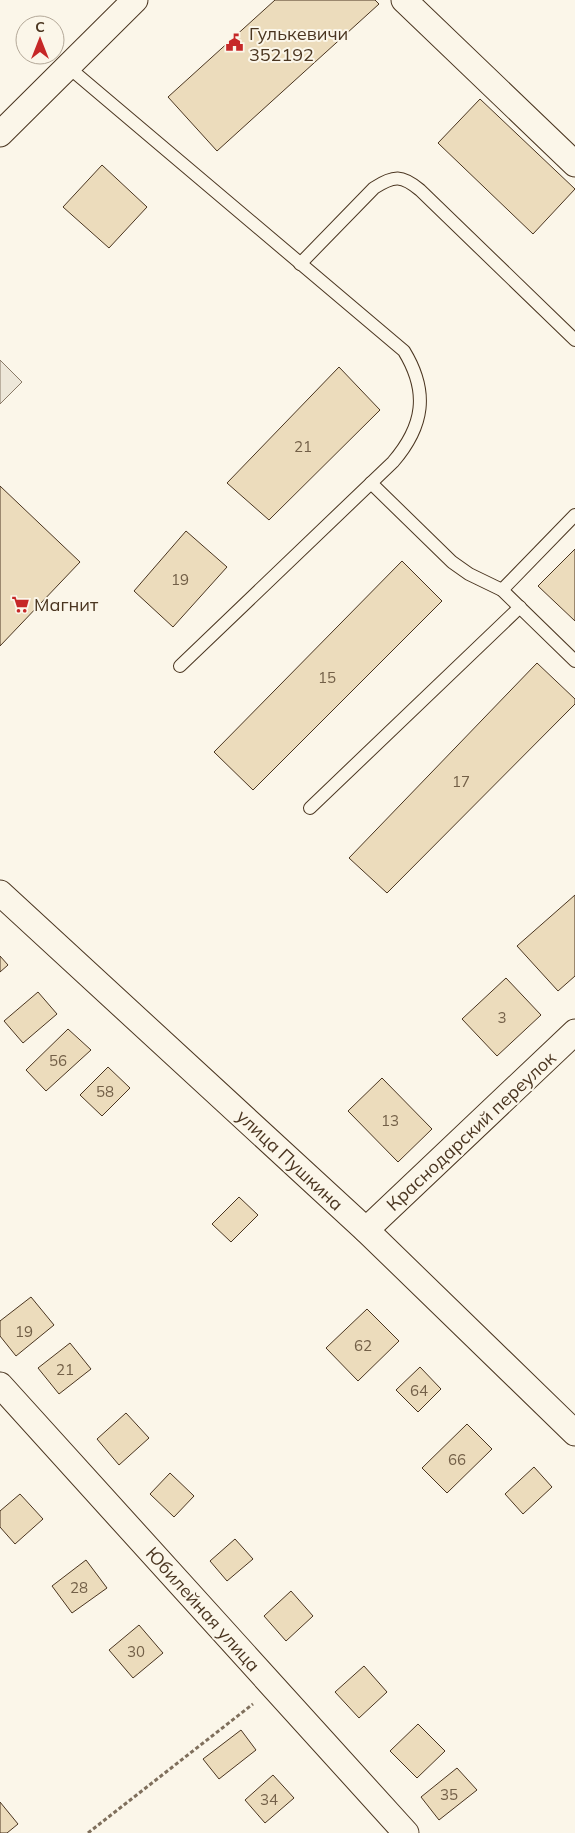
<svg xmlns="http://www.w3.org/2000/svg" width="575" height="1833" viewBox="0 0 575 1833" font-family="Mulish,sans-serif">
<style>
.parking{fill:#ede7d9;stroke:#887966}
.building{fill:#ecdcbc;stroke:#4a3520}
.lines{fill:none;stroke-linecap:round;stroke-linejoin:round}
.lane-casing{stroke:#4a3520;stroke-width:14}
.street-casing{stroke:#4a3520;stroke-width:27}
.path{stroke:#7f6f5c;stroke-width:3;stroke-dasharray:4 2.5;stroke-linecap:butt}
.lane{stroke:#fbf6e9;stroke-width:12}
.street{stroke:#fbf6e9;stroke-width:25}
.labels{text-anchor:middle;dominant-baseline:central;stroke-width:4;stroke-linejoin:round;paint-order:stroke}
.number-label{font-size:15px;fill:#725f47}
.poi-label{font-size:18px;fill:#4a3520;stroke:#fbf6e9;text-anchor:start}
.street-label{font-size:18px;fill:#4a3520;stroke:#fbf6e9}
</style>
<rect width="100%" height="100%" fill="#fbf6e9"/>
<polygon class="parking" points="0,360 22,382 0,404"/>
<g class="building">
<polygon points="275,0 375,0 379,4 217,151 168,97"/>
<polygon points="480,99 575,189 533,234 438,143"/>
<polygon points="102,165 147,207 109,248 63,207"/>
<polygon points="339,367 380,410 269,520 227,483"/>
<polygon points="0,486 80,562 0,646"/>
<polygon points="186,531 227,567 173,627 134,591"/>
<polygon points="575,549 575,621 538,586"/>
<polygon points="402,561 442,601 253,790 214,752"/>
<polygon points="537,663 575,699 575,704 387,893 349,858"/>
<polygon points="575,895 575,976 558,991 517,946"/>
<polygon points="0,956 8,965 0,972"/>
<polygon points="506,978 541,1015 497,1056 462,1019"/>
<polygon points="38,992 57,1014 23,1043 4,1021"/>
<polygon points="68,1029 91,1050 46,1091 26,1070"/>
<polygon points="108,1067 130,1088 102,1116 80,1095"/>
<polygon points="382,1078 432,1129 398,1162 348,1111"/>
<polygon points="239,1197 258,1215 231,1242 212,1224"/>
<polygon points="31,1297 54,1325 16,1356 0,1336 0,1321"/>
<polygon points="367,1309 399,1341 358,1381 326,1348"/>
<polygon points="70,1343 91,1369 59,1394 38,1368"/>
<polygon points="420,1367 441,1389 418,1412 396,1390"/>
<polygon points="126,1413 149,1438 119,1465 97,1439"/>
<polygon points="467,1424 492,1449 447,1493 422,1468"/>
<polygon points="534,1467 552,1487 523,1514 505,1494"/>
<polygon points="170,1473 194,1496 174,1517 150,1494"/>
<polygon points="20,1494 43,1519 15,1544 0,1527 0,1511"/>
<polygon points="235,1539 253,1559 227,1581 210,1561"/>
<polygon points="86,1560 107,1588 72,1613 52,1586"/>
<polygon points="291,1591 313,1616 286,1641 264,1616"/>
<polygon points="139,1625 163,1653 133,1678 109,1650"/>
<polygon points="364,1666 387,1692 359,1718 335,1692"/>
<polygon points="418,1724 445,1751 417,1778 390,1751"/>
<polygon points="241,1730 256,1750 219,1779 203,1759"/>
<polygon points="457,1768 477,1790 439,1820 421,1797"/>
<polygon points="273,1775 294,1798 265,1823 245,1800"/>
<polygon points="0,1802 18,1824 7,1833 0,1833"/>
</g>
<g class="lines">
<defs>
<g id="lane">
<path d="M67 66 404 351C429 392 424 426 393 462L180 666"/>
<path d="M300 264 374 188C394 175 402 175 420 190L575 340"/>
<polyline points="371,483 452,562 469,574 502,590 575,661"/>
<polyline points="502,590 575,515"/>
<polyline points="310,808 520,607"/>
</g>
<g id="street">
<polyline points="404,0 575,164"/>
<polyline points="0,134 135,0"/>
<polyline points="0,893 366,1230 575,1433"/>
<polyline points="366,1230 575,1032"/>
<polyline points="0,1385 406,1833"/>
</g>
</defs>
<use href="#lane" class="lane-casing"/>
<use href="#street" class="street-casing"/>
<polyline class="path" points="88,1833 253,1704"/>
<use href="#lane" class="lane"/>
<use href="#street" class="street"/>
</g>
<defs>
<symbol id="civic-bare" viewBox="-9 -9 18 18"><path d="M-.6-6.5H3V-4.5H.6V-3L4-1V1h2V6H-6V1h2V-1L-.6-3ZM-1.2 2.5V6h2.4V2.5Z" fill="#c62828" stroke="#fbf6e9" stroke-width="2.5" paint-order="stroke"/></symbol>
<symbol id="supermarket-bare" viewBox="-9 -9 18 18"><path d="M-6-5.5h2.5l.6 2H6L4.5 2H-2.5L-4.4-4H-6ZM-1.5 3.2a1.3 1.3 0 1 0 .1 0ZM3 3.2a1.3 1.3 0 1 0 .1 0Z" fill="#c62828" stroke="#fbf6e9" stroke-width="2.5" paint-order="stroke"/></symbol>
</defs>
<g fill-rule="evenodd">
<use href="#civic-bare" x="222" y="30" width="25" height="25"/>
<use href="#supermarket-bare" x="8" y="592" width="25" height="25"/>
</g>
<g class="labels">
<g class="number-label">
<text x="303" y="446">21</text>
<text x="180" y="579">19</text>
<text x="327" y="677">15</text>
<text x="461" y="781">17</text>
<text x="502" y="1017">3</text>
<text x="58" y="1060">56</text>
<text x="105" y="1091">58</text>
<text x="390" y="1120">13</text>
<text x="24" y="1331">19</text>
<text x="363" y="1345">62</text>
<text x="65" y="1369">21</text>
<text x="419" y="1390">64</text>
<text x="457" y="1459">66</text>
<text x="79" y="1587">28</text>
<text x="136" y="1651">30</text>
<text x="449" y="1794">35</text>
<text x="269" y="1799">34</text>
</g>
<g class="poi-label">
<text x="249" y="33">Гулькевичи<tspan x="249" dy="21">352192</tspan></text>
<text x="34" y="604">Магнит</text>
</g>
<g class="street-label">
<text transform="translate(471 1131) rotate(-43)">Краснодарский переулок</text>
<text transform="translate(290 1160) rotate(43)">улица Пушкина</text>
<text transform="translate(203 1609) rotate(48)">Юбилейная улица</text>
</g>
</g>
<g transform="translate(40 40)"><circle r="24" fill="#fbf6e9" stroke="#b4a999"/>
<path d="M0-4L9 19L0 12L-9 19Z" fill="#c62828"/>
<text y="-8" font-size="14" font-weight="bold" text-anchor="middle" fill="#4a3520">С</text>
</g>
</svg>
